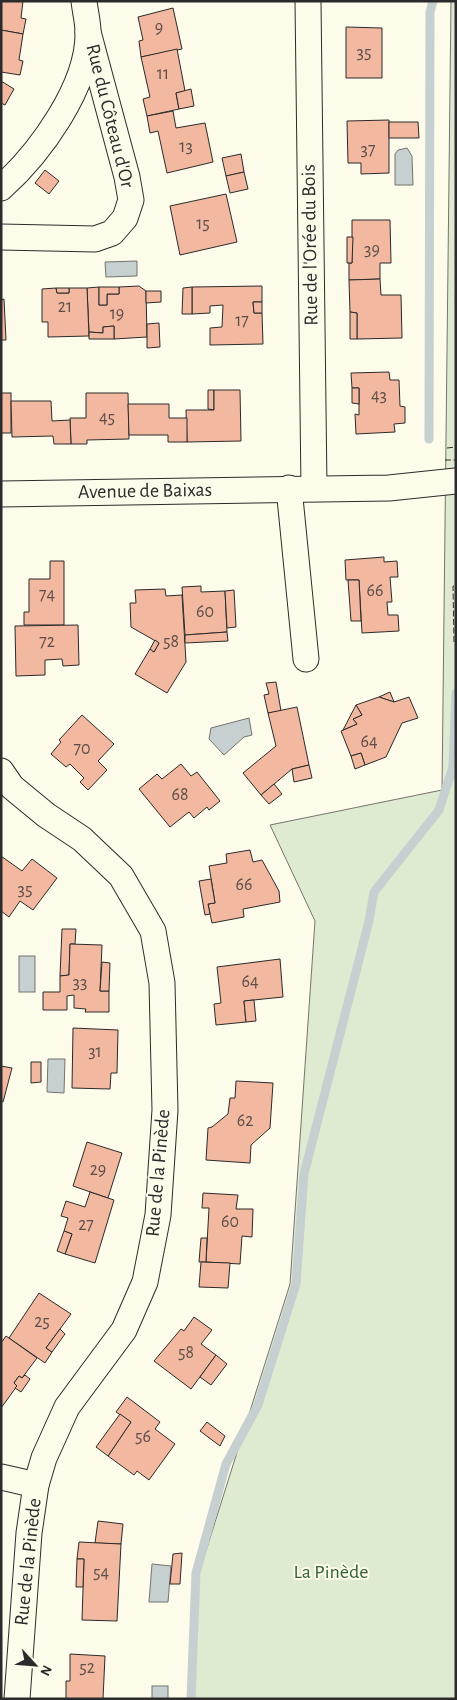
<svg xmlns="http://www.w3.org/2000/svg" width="457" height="1700" viewBox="0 0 457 1700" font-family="'Alegreya Sans',sans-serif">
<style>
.green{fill:#deebd1;stroke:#74746e}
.water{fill:#c7d0d0;stroke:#74746e}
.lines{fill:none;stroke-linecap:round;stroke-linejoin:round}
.stream{stroke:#c7d0d0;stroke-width:9}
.building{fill:#f2b8a0;stroke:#2b2b2b}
.street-casing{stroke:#2b2b2b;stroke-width:27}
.street{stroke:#fdfbea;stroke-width:25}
.fence{stroke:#2b2b2b;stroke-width:1;stroke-dasharray:6 2.5;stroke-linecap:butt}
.labels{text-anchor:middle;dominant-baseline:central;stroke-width:4;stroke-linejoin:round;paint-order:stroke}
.number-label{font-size:18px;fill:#5d4e48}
.street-label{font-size:20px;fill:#2b2b2b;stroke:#fdfbea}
.park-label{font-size:20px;fill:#34623c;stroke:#fdfbea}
</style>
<rect width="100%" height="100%" fill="#fdfbea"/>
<polygon class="green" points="451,1 456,1 456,1699 191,1699 194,1589 290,1284 315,921 270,825 442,790"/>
<g class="water">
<polygon points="407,148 412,156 413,185 395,185 395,154 398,150"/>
<polygon points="137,261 137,276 106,277 105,262"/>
<polygon points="249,718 252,735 244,737 224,755 209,739 211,728"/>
<rect x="19" y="956" width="16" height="36"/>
<polygon points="48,1059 65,1059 64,1093 47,1092"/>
<polygon points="152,1564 171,1566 168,1602 149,1602"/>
<rect x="152" y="1686" width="16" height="13"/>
</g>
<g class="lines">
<g class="stream">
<polyline points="429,439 430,12 433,1"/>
<polyline points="191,1699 196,1573 226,1464 258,1405 296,1284 304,1174 369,921 374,892 439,810 453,767 456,693"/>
</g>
</g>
<g class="building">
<polygon points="1,1 23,1 21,18 26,19 23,34 1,30"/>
<polygon points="173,8 182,49 141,57 139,41 143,40 138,17"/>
<polygon points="346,27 382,28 382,78 346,78"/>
<polygon points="1,30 23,34 19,60 23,61 20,75 1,72"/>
<polygon points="177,49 185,91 176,93 179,109 147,116 143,99 150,97 141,57"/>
<polygon points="1,81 14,89 5,105 1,103"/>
<polygon points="191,89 194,106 179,109 176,93"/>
<polygon points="173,111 176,128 205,123 213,162 167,173 158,131 150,133 147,116"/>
<polygon points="389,120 389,173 361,174 361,163 348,163 347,121"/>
<polygon points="389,122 418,122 419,138 389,138"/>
<polygon points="241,154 244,172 226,176 222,158"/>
<polygon points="45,170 59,181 49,194 35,183"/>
<polygon points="244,172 248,189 230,193 226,176"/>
<polygon points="226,194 237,242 180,255 170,206"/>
<polygon points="352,220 390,220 391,263 380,263 380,279 349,280 349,263 352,263"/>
<polygon points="347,237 353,237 352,263 347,263"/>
<polygon points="380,279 381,295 401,295 402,338 357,339 357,313 350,312 349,280"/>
<polygon points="139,286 146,291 147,337 114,339 114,326 103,327 103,333 89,332 87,288 99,287 99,305 107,305 107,294 119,294 119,287"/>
<polygon points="262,286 262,302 253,302 254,313 262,313 263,344 210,345 210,328 222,327 223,305 210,306 210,313 192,314 192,287"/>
<polygon points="99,287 119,287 119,294 107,294 107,305 99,305"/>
<polygon points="192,287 192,314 182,314 183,288"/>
<polygon points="56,288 57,293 69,293 69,288 87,288 89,336 48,337 48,322 42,322 42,289"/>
<polygon points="56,288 69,288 69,293 57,293"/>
<polygon points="146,291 161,291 161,302 146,303"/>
<polygon points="4,299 6,340 1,340 1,300"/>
<polygon points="253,302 262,302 262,313 254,313"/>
<polygon points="350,312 357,313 357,339 350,339"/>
<polygon points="159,323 160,347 147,348 147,324"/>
<polygon points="114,326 114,339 89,339 89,332 103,333 103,327"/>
<polygon points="389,372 390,380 399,380 400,406 405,407 405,423 394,424 395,432 356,434 355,414 359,415 359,388 352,388 351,373"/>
<polygon points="352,388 359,388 359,404 352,403"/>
<polygon points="208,390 214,390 214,410 208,409"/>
<polygon points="214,390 240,390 241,441 187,442 186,410 214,410"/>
<rect x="1" y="393" width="10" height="40"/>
<polygon points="86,393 128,393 129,439 87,440 87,444 71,444 70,418 86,418"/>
<polygon points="11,401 51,401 52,421 70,420 71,444 54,444 53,436 12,437"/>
<polygon points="128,404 169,404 169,418 187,418 187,442 168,442 168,435 129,435"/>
<polygon points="384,557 384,562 397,561 398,577 390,577 392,602 387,602 388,615 398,615 399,631 362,633 359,580 346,580 345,560"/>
<polygon points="50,561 64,561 64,625 24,625 24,612 29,612 29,579 50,579"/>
<polygon points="348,580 359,580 361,621 351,621"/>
<polygon points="201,586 201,592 225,591 227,632 185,635 182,587"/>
<polygon points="165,589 166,596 182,595 186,662 167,693 135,674 150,649 154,652 159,643 131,627 130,603 136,603 135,590"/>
<polygon points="234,590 236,627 227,628 225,591"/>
<polygon points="78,625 79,665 63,666 62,659 45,660 45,675 16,676 15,626"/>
<polygon points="227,632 228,641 185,643 185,635"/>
<polygon points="155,640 159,643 154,652 150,649"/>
<polygon points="276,682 281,711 268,713 264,695 269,694 266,683"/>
<polygon points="390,692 394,702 379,697"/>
<polygon points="379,697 394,702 409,697 418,718 402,723 386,757 365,765 361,753 351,756 341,731 357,724 353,719 362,715 356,705"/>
<polygon points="356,705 362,715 353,719 357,724 343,730"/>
<polygon points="297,707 309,765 292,769 261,795 243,773 276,746 268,713"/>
<polygon points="82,715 114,744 98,761 107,770 88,790 80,782 84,778 70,764 66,767 51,754 61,742 59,740"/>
<polygon points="361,753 365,765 355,769 351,756"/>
<polygon points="181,764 191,776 197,772 220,801 209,810 207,807 194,818 189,812 170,827 139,789 157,774 162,779"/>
<polygon points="309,765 312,778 294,782 292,769"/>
<polygon points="274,784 282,794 269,804 261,795"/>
<polygon points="250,850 253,862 262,860 279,891 280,902 243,909 244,917 212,923 208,904 215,903 209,866 227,863 226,854"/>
<polygon points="1,856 22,871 32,859 57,878 33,910 20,901 9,917 1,911"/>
<polygon points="211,879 215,903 208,904 210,914 205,915 199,881"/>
<polygon points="62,929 76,929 75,944 70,944 69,975 60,976"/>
<polygon points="70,944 102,945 100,991 109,991 109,1012 85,1012 86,1009 74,1008 74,995 67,996 67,1010 43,1010 43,992 60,992 60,976 69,975"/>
<polygon points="280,959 283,997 244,1001 246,1022 216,1025 214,1004 221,1003 217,967"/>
<polygon points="102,962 110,963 109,991 100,991"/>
<polygon points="254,1000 256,1021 246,1022 244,1001"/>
<polygon points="73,1028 118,1030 117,1073 111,1073 110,1089 72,1088"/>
<polygon points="31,1062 41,1062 41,1082 31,1083"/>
<polygon points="1,1066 12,1068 3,1102 1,1101"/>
<polygon points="236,1081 273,1083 270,1128 251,1145 250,1163 206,1160 208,1128 212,1127 228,1114 230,1098 235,1098"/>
<polygon points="87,1142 122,1153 108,1198 73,1186"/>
<polygon points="90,1192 114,1200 95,1263 65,1254 72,1234 64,1231 68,1218 61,1216 66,1201 85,1207"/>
<polygon points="203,1193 238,1195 236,1209 253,1209 252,1237 242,1236 240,1264 206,1262 209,1208 202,1208"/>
<polygon points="64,1231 72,1234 65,1254 57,1251"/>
<polygon points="201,1238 207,1238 206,1262 199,1262"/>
<polygon points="201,1262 230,1263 228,1288 199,1287"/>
<polygon points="39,1293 71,1314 46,1348 52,1352 45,1363 9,1338"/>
<polygon points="194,1317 212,1330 201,1344 216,1355 191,1389 154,1361 181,1329 184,1331"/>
<polygon points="60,1329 65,1334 52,1352 46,1348"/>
<polygon points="6,1336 37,1358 22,1378 19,1376 14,1383 17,1386 1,1408 1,1343"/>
<polygon points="216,1355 227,1364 211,1385 200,1377"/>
<polygon points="25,1375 30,1379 21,1392 15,1388 17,1386 14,1383 19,1376 22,1378"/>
<polygon points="127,1397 160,1422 155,1429 175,1444 149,1480 137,1471 134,1475 108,1456 131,1422 116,1412"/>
<polygon points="120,1414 131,1422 108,1456 96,1447"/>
<polygon points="207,1422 225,1436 220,1446 200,1431"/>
<polygon points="98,1521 123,1524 121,1544 95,1543"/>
<polygon points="79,1542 121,1544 117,1621 82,1620 84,1559 77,1559"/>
<polygon points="182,1553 180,1584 170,1584 173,1554"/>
<polygon points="77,1559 84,1559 83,1587 76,1587"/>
<polygon points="70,1654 105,1656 103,1699 66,1699 66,1681 70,1681"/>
</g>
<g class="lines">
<defs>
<g id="street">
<polyline points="308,1 314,488"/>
<path d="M1 188C40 153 89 86 88 32 88 22 85 11 84 1"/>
<polyline points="1,237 95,239 112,233 125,218 131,200 127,177 88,32"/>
<polyline points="289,488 306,659"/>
<polyline points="1,494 389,488 456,481"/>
<polyline points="1,771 12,787 46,815 82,839 121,876 153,931 162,983 165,1110 158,1215 145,1282 124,1330 67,1407 44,1458 36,1485 29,1533 17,1699"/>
<polyline points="1,1477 36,1485"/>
</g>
</defs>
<use href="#street" class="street-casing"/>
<use href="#street" class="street"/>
<g class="fence">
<polyline points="447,448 456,447"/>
<polyline points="445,460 456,460"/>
<polyline points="454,642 453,586 456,586"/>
</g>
</g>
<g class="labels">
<g class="number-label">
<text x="159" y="28">9</text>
<text x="364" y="53">35</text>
<text x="163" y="74">11</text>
<text x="186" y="147">13</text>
<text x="368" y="150">37</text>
<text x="203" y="224">15</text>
<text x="372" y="250">39</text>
<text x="65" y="307">21</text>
<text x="117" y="314">19</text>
<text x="242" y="321">17</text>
<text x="379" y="396">43</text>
<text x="107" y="418">45</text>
<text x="375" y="591">66</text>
<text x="47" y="595">74</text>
<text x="205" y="612">60</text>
<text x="47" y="642">72</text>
<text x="171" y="642">58</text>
<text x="369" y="742">64</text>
<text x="82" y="749">70</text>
<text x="180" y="795">68</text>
<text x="244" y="885">66</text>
<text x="25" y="890">35</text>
<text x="250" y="982">64</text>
<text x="80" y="983">33</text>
<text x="95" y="1052">31</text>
<text x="245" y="1121">62</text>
<text x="98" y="1170">29</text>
<text x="230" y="1222">60</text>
<text x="86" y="1225">27</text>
<text x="42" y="1322">25</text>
<text x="186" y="1353">58</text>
<text x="143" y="1437">56</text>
<text x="101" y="1573">54</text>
<text x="87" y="1668">52</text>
</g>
<g class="street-label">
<text transform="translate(110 116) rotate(76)">Rue du Côteau d'Or</text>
<text transform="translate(310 245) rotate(-91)">Rue de l'Orée du Bois</text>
<text transform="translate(145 491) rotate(-1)">Avenue de Baixas</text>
<text transform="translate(158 1173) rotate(-85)">Rue de la Pinède</text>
<text transform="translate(28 1562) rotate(-84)">Rue de la Pinède</text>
</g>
<g class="park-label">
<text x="331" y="1572">La Pinède</text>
</g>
</g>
<rect width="457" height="1700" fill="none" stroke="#2b2b2b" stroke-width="5"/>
<g transform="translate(35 1665) rotate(116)" stroke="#fdfbea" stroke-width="4" paint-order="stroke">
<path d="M0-4L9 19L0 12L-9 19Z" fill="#2b2b2b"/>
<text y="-8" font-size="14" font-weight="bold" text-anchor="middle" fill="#2b2b2b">N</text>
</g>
</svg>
